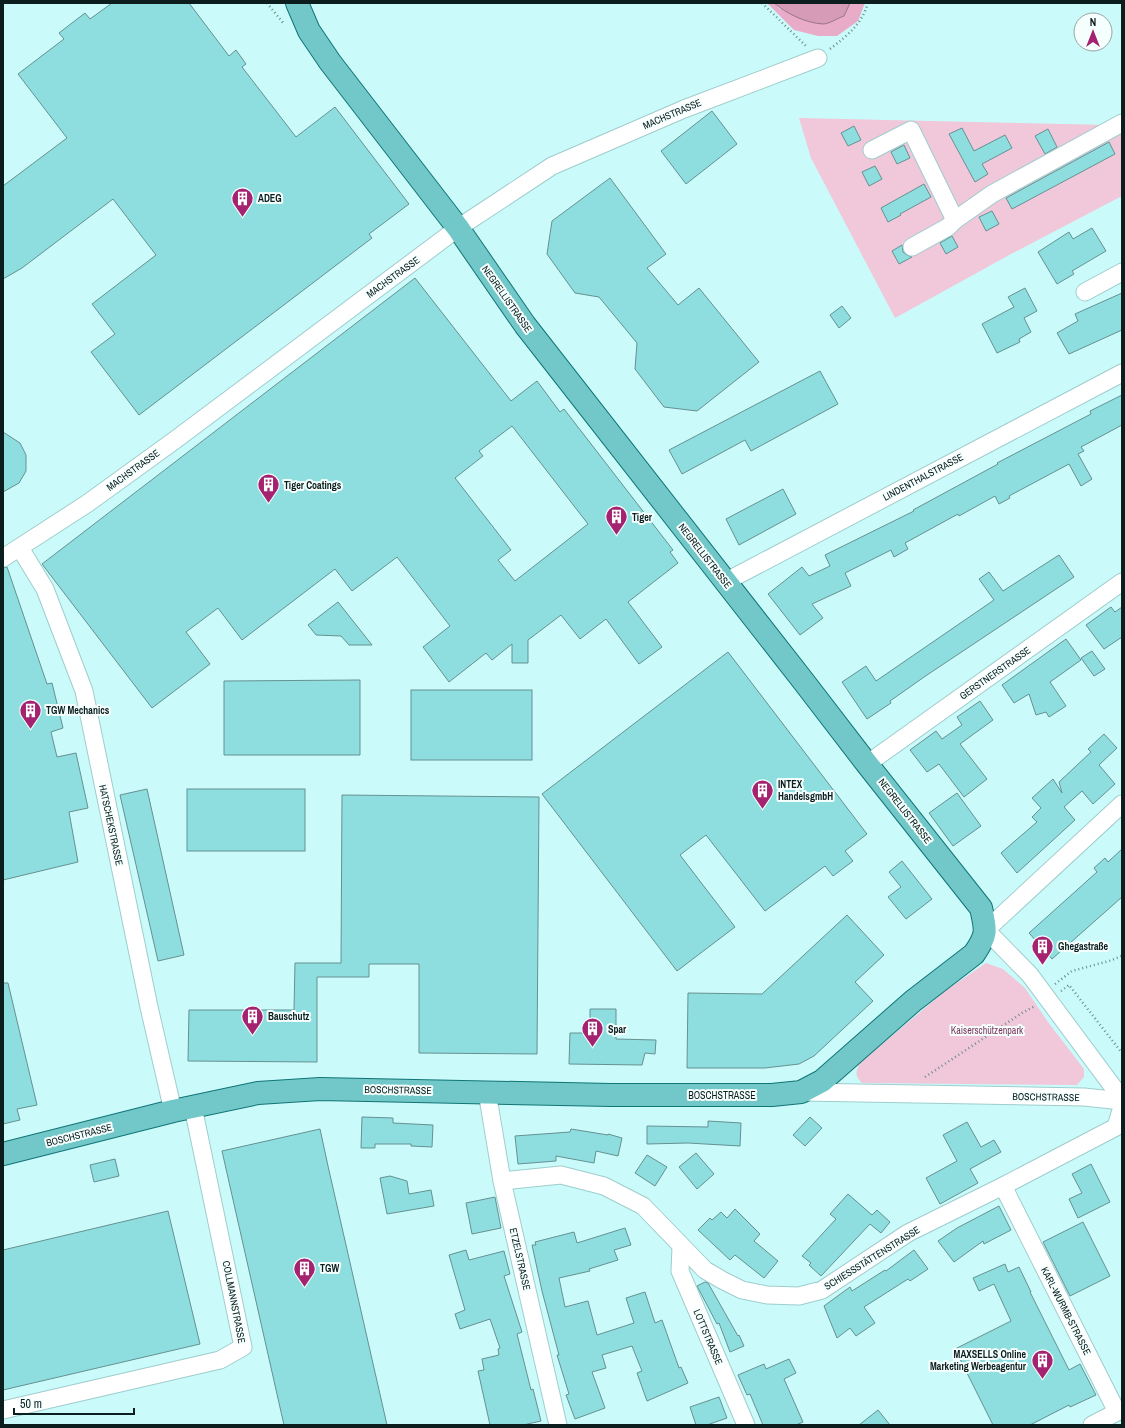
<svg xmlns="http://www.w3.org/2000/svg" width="1125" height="1428" viewBox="0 0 1125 1428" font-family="'Archivo Narrow',sans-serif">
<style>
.green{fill:#f1c7da}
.forest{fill:#e8acc8}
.water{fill:#d69bb7;stroke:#997589}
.building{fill:#8fdedf;stroke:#659192;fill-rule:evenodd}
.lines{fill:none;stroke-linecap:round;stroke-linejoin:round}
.minor-casing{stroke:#9fcdcd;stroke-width:19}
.major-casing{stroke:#117475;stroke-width:24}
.path{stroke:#6c8d8d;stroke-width:2.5;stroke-dasharray:1 3;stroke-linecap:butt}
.minor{stroke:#fff;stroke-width:17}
.major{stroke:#72c8c9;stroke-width:22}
.labels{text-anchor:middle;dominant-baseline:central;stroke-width:4;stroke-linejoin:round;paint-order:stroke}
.street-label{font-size:10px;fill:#0b1d1d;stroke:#f5fffe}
.poi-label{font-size:10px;font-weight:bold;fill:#0b1d1d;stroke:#f5fffe;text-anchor:start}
.park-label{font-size:10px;fill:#7e375d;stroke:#f5fffe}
</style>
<rect width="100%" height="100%" fill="#cbfafa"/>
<g class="green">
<polygon points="1122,117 1122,196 1011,254 895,318 811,158 799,118 1109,125"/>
<path d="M986 963 1003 969 1025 988 1048 1022 1084 1069V1077L1077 1085 862 1083C855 1076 855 1072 860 1063L945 991Z"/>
</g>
<polygon class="forest" points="767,3 774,3 780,9 844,16 850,3 865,3 858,21 837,36 818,36 794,30"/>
<path class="water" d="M774 3H850L844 16C838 18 829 24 823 24 806 23 787 14 774 3Z"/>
<g class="building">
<polygon points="112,3 189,3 229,56 236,50 246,64 242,67 296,137 335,107 409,204 369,234 372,238 139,415 91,352 115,334 92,304 156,255 113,199 22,268 3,279 3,186 67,138 18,74 64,39 59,33 85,13 90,19"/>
<polygon points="712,111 737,144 686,184 661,151"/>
<polygon points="854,126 861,140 848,146 841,133"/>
<polygon points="962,128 974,151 1005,135 1012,148 982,164 988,174 975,182 949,134"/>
<polygon points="1048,129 1057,147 1045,154 1035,136"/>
<polygon points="1109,142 1115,154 1012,209 1006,198"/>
<polygon points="904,145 910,158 897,164 891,152"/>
<polygon points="875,166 882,179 869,186 862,172"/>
<polygon points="610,178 666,254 647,268 678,305 699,288 759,362 697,411 664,407 635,369 637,343 599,297 575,293 547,254 552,221"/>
<polygon points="924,184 931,197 900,214 901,215 888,222 881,208"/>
<polygon points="992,211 999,224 986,231 979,217"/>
<polygon points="1092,228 1106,251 1072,271 1074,274 1057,284 1038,252 1069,232 1073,239"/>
<polygon points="952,236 958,247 946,254 940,243"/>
<polygon points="902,245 903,252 907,255 912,257 899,264 892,251"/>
<path d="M415 278 511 401 537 381 560 412 564 409 673 550 670 552 678 563 628 602 662 647 639 664 606 619 580 639 561 615 528 640V663H512V644L492 660 486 653 449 682 423 647 450 626 397 557 352 591 335 569 242 640 218 608 186 632 210 664 152 708 42 564ZM512 426 588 524 515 581 498 560 511 550 455 478 483 456 479 451Z"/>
<polygon points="1025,288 1037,311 1024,318 1031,332 1019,339 1020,342 997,353 982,324 1014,307 1008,297"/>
<polygon points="1122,293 1122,330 1069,354 1057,333 1078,321 1075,314"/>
<polygon points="842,306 851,318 839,328 830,315"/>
<polygon points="820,371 838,404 751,451 745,440 682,474 669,450"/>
<polygon points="1122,395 1122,425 1081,447 1084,451 1078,454 1092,479 1081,486 1069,464 1009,496 1010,498 999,504 995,496 959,516 958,514 905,543 908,549 894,557 891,550 845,573 851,586 812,604 823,618 800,635 768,594 802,567 809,576 830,566 825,555 914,511 913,510 998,464 997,463 1091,414 1090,411"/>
<polygon points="3,432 20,443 26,455 26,471 19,483 3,492"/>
<polygon points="783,489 796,514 739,545 726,519"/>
<polygon points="1059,555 1074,577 927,675 890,701 891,703 867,719 842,682 866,666 876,681 994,600 979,579 989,572 1003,591"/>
<polygon points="7,567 47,684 52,683 63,728 51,732 57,757 76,753 88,808 69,812 78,862 3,880 3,568"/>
<polygon points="338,602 372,645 349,645 341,636 316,635 308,625"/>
<polygon points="1111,607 1115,612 1122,607 1122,637 1104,649 1086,625"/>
<polygon points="1066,639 1081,660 1050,682 1066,706 1049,717 1046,712 1036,715 1029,694 1014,703 1002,685"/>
<polygon points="1092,651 1105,669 1094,676 1081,658"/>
<polygon points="728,652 867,834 845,851 853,861 833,876 825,866 765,911 706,835 680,855 735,927 677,971 542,794"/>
<polygon points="360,680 360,755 224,755 224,681"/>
<rect x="411" y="690" width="121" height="70"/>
<polygon points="980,701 993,720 960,744 987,779 964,797 939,764 927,772 910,750 936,731 942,739 962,725 957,717"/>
<polygon points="1104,734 1117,748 1099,765 1115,784 1093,804 1082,791 1064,807 1075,820 1017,873 1001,853 1037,822 1032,817 1041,808 1032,798 1053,779 1062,793 1059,782 1091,752 1088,749"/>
<polygon points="147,789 184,955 158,961 120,795"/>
<rect x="187" y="789" width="118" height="62"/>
<polygon points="957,793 981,826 953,846 929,813"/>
<polygon points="342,795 539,797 537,1054 419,1053 419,964 369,964 369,977 317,977 317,1062 188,1061 189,1010 294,1010 295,963 341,963"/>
<polygon points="1122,849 1122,897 1052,959 1029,933 1097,872 1094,868 1105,858 1108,862"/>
<polygon points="902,861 932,899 906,919 888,897 901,887 889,872"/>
<polygon points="847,915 884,955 855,982 873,1001 814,1056 799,1064 765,1068 687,1068 688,993 762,994"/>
<polygon points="3,983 8,983 37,1105 17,1109 20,1120 3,1124"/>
<polygon points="590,1009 616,1009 616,1039 656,1040 655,1054 645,1053 642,1065 569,1064 570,1033 590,1033"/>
<polygon points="362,1117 393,1118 393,1123 433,1125 432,1147 411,1146 411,1144 375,1144 375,1148 361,1148"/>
<polygon points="810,1117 822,1128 805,1146 793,1135"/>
<polygon points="708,1121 741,1123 740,1146 688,1143 647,1144 647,1126 708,1127"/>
<polygon points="967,1122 981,1147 994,1140 1001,1152 970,1169 978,1183 940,1204 926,1178 957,1161 943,1135"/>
<polygon points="320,1129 328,1166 387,1425 284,1425 222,1151"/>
<polygon points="571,1129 608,1135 608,1134 622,1138 618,1156 596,1151 594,1163 556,1156 556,1161 518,1164 515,1136 570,1132"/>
<polygon points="696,1153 714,1174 697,1189 679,1167"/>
<polygon points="647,1155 667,1167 655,1186 635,1173"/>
<polygon points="115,1159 119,1176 94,1182 90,1165"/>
<polygon points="1091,1164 1110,1202 1078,1218 1069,1199 1082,1193 1072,1174"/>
<polygon points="390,1176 407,1181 409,1194 431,1190 434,1206 387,1214 380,1178"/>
<polygon points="848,1194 872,1215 877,1210 890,1222 881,1233 870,1224 821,1276 809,1265 811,1263 802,1256 836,1219 830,1214"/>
<polygon points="495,1197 501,1228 472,1234 466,1203"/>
<polygon points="999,1206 1011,1230 984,1244 983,1241 954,1262 938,1241 957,1228"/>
<polygon points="735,1209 760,1234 754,1241 778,1261 764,1278 735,1255 730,1260 698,1230 710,1218 712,1220 721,1212 727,1218"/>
<polygon points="168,1211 200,1344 3,1390 3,1250"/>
<polygon points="1083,1222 1110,1276 1070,1296 1043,1242"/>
<polygon points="625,1228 631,1245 614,1250 618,1260 589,1269 590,1271 559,1278 565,1307 588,1301 597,1335 634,1323 626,1298 645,1292 655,1323 662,1320 679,1368 681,1367 688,1383 647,1401 637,1373 642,1371 632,1346 602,1355 606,1368 592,1372 605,1408 575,1419 566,1395 569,1394 557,1355 559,1355 542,1291 532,1245 536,1245 535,1242 574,1232 577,1243"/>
<polygon points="466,1250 469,1260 504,1251 510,1274 504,1276 522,1332 517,1334 531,1390 533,1389 541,1421 523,1425 490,1425 478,1371 484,1370 482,1359 499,1355 498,1349 500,1348 490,1319 460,1329 455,1314 465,1310 449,1255"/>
<polygon points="914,1250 928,1269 910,1281 908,1279 864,1307 875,1323 856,1336 850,1328 837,1338 824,1306 850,1287 852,1291 885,1270 886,1271"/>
<polygon points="1005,1264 1008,1272 1019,1267 1031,1292 1030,1292 1069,1370 1080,1364 1096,1395 1070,1407 1069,1405 1030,1425 993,1425 955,1349 1011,1321 994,1284 979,1291 973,1278"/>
<polygon points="705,1282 708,1283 738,1336 739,1335 744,1346 730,1352 719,1323 717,1324 697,1286"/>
<polygon points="789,1359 796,1373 784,1379 803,1422 796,1425 763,1425 750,1394 747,1395 738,1375 764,1364 766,1369"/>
<polygon points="719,1397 727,1418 707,1425 696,1425 690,1407"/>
<polygon points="878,1410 890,1425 859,1425"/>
</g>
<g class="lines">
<defs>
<g id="minor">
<polyline points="872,150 911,130 955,220 992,194 1122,123"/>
<polyline points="912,247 948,227 955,220"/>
<polyline points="1085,292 1122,272"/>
<polyline points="20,548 45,589 84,691 149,1007 173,1111"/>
<polyline points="3,558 88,503 175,440 458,228 552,166 684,109 818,58"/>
<polyline points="725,582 1122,373"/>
<polyline points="867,764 1122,582"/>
<polyline points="1122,804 986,930 1030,975 1122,1099"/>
<polyline points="487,1092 502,1181 558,1425"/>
<polyline points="801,1092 1084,1097 1122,1101"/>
<polyline points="502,1181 561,1175 604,1186 643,1206 705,1270 722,1280 742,1290 767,1295 799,1296 822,1290 908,1233 1003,1186 1116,1127 1122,1107"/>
<polyline points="1003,1186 1117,1412 1092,1425"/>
<polyline points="681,1247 680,1271 746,1425"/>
<polyline points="3,1410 220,1360 243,1347 193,1107"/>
</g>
<path id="major" d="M3 1154 173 1111 258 1093 320 1089 611 1095H772L801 1092 822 1081 913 1001 974 954C988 934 986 930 981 908L867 764 804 682 525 325 458 228 330 62 309 31 297 3"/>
</defs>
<use href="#minor" class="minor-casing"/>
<use href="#major" class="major-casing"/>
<g class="path">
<polyline points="267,3 284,24"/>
<polyline points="762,3 806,46"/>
<path d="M830 49C848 35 861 25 868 3"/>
<polyline points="1055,984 1072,971 1109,961 1122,956"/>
<polyline points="1061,991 1069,985 1122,1053"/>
<polyline points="925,1077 1022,1013 1035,1006"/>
</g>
<use href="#minor" class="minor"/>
<use href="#major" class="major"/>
</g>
<defs>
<symbol id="building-pin" viewBox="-11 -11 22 30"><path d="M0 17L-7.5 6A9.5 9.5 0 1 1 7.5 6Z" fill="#a42270" stroke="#f5fffe"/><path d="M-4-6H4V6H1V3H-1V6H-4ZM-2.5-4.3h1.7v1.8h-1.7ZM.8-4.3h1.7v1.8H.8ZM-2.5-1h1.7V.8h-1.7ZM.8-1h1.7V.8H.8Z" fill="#fff"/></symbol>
</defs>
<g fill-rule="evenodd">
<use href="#building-pin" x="230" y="186" width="25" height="34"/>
<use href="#building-pin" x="256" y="472" width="25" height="34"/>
<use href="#building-pin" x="604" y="504" width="25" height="34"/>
<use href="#building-pin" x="18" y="698" width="25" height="34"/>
<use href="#building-pin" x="750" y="778" width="25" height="34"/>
<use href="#building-pin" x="1030" y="934" width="25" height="34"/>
<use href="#building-pin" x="240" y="1004" width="25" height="34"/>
<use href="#building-pin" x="580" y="1016" width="25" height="34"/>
<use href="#building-pin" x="292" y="1256" width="25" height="34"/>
<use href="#building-pin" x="1030" y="1348" width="25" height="34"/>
</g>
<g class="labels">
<g class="street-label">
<text transform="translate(672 114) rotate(-23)">MACHSTRASSE</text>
<text transform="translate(393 277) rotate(-36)">MACHSTRASSE</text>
<text transform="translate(507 299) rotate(55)">NEGRELLISTRASSE</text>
<text transform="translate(133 470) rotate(-36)">MACHSTRASSE</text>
<text transform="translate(923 477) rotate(-28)">LINDENTHALSTRASSE</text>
<text transform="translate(705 556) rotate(52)">NEGRELLISTRASSE</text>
<text transform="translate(995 673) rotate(-35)">GERSTNERSTRASSE</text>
<text transform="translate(905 811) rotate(52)">NEGRELLISTRASSE</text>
<text transform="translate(111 825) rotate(78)">HATSCHEKSTRASSE</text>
<text transform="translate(398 1090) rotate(1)">BOSCHSTRASSE</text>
<text x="722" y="1095">BOSCHSTRASSE</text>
<text transform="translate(1046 1097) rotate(1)">BOSCHSTRASSE</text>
<text transform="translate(79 1135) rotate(-14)">BOSCHSTRASSE</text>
<text transform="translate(872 1258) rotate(-32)">SCHIESSSTÄTTENSTRASSE</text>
<text transform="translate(520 1259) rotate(77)">ETZELSTRASSE</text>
<text transform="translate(234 1302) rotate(79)">COLLMANNSTRASSE</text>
<text transform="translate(1066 1311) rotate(63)">KARL-WURMB-STRASSE</text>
<text transform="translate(708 1337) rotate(67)">LOTTSTRASSE</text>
</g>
<g class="poi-label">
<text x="258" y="198">ADEG</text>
<text x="284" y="485">Tiger Coatings</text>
<text x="632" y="517">Tiger</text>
<text x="46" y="710">TGW Mechanics</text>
<text x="778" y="784">INTEX<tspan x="778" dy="12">HandelsgmbH</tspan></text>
<text x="1058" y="946">Ghegastraße</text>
<text x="268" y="1016">Bauschutz</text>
<text x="608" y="1029">Spar</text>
<text x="320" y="1268">TGW</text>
<text x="1026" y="1354" text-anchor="end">MAXSELLS Online<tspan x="1026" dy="12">Marketing Werbeagentur</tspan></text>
</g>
<g class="park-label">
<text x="987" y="1030">Kaiserschützenpark</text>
</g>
</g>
<rect width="1125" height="1428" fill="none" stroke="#0b1d1d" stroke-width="8"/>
<g transform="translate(1093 32)"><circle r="19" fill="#f5fffe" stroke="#97a5a4"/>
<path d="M0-3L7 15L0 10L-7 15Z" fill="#a42270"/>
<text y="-6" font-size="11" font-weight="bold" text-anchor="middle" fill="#0b1d1d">N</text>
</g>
<path d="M14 1408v6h120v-6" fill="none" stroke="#0b1d1d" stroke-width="2"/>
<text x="20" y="1408" font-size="12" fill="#0b1d1d" stroke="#f5fffe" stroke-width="3" paint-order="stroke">50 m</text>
</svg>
